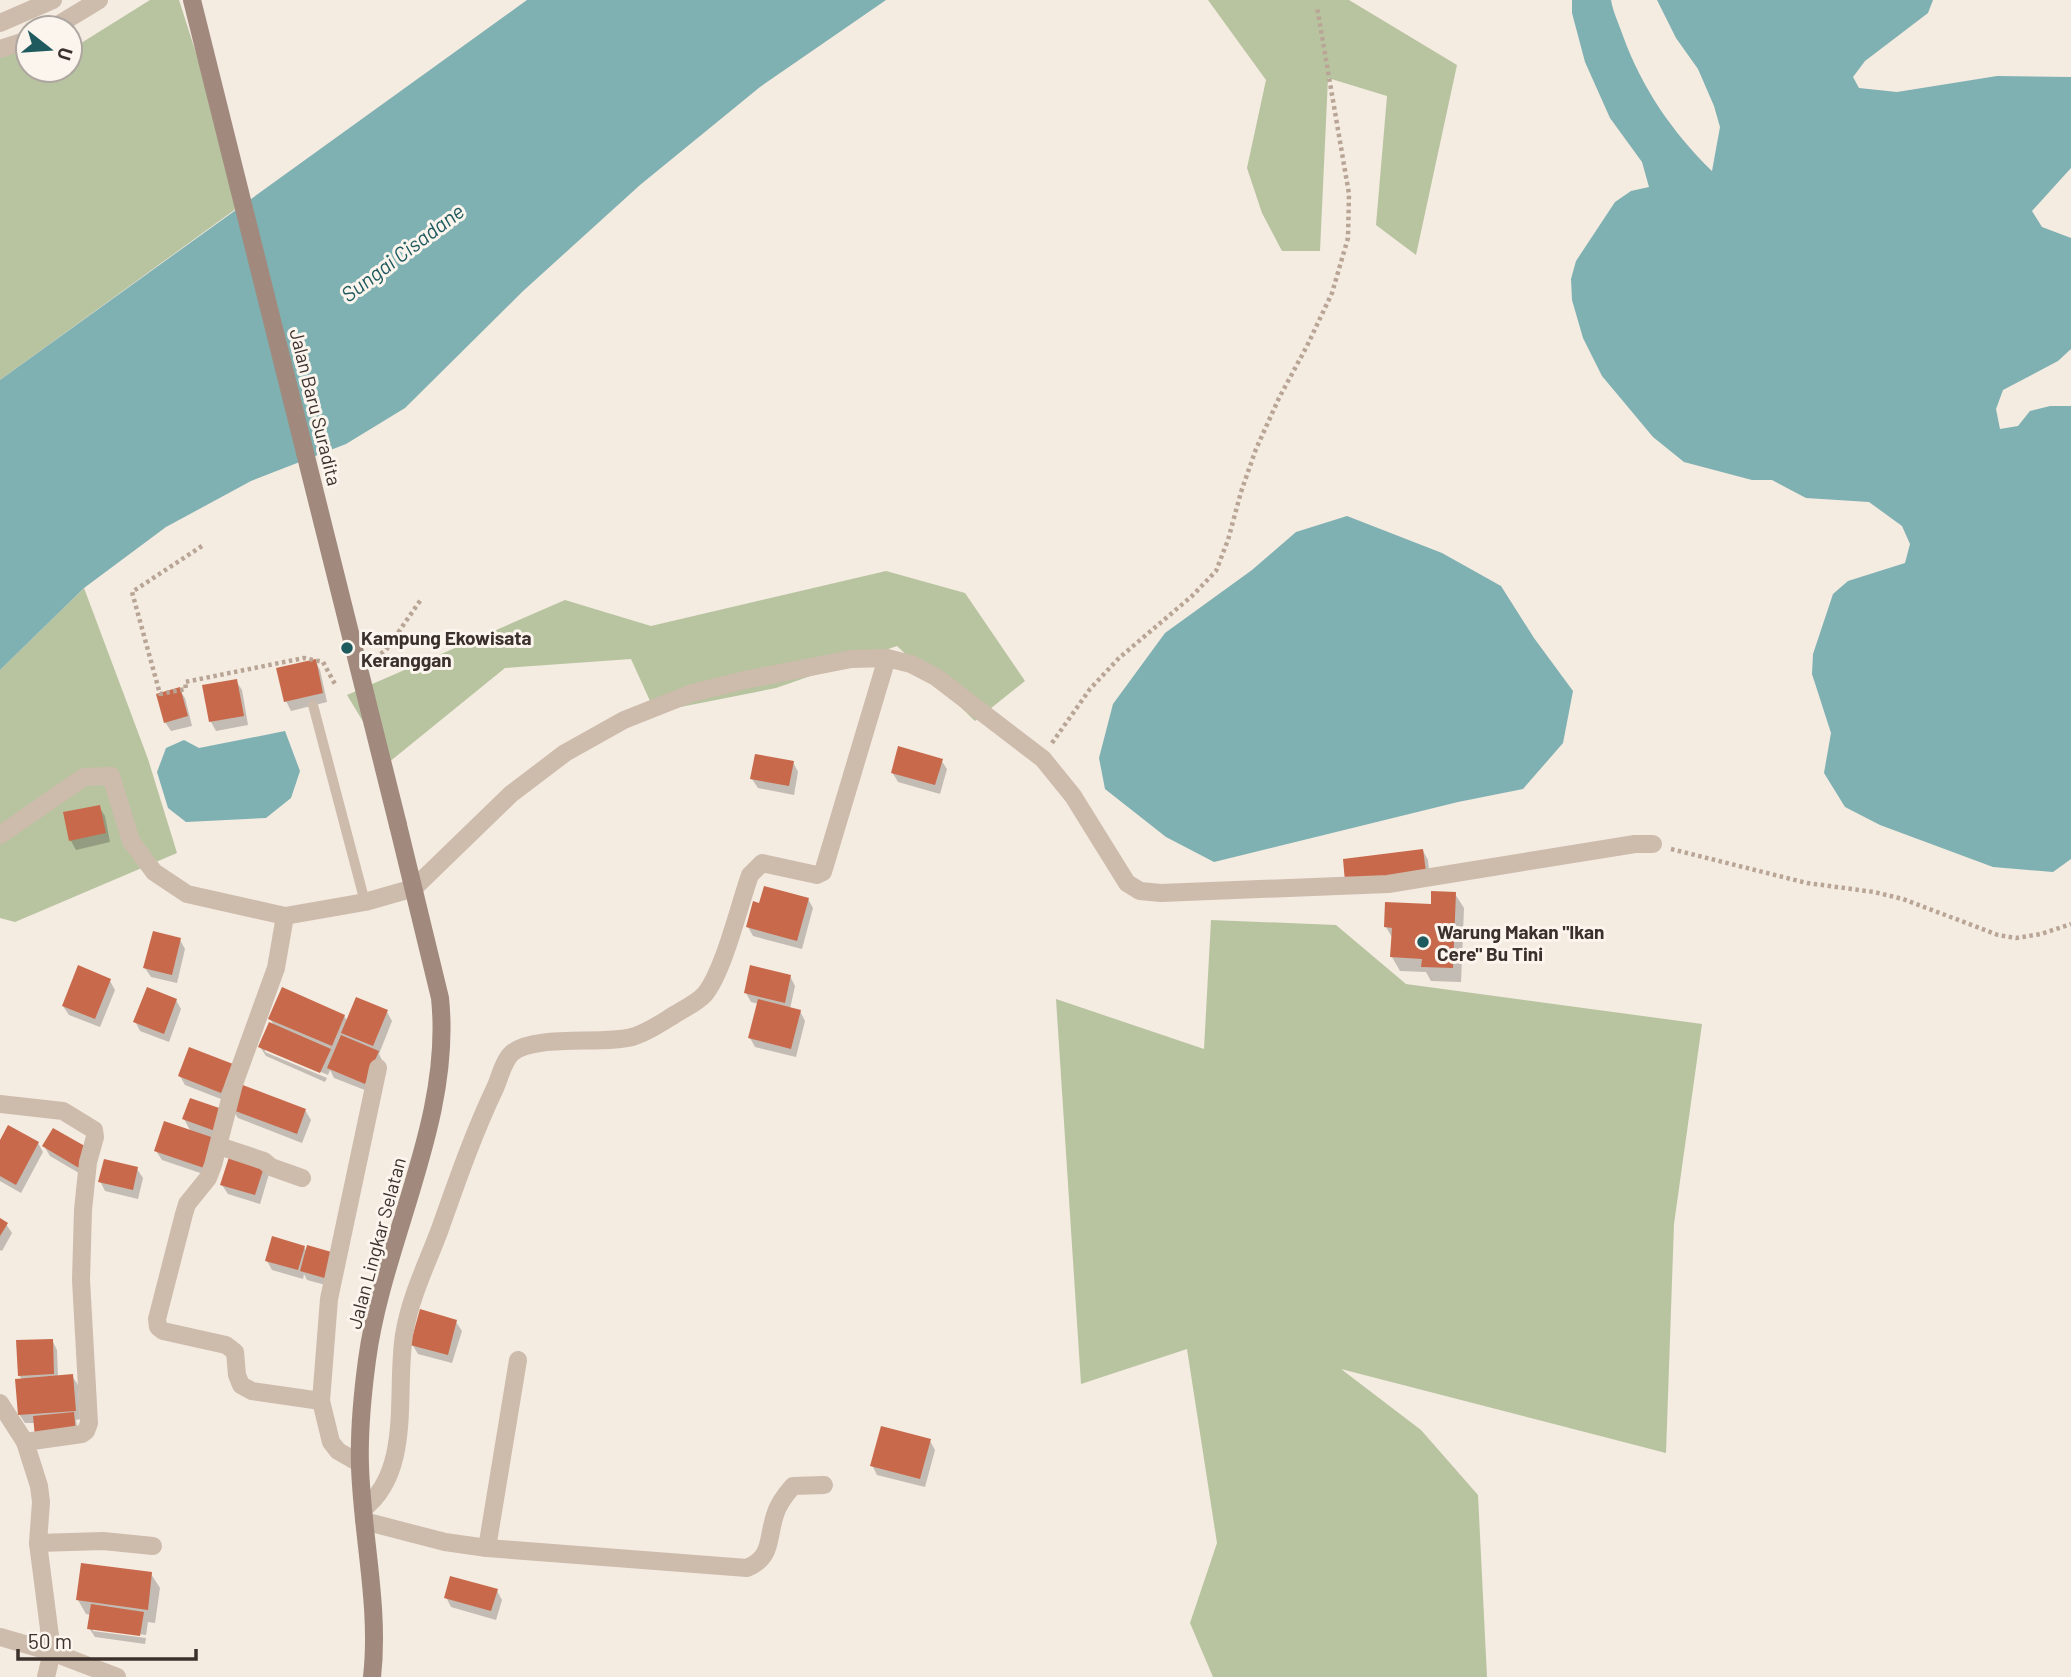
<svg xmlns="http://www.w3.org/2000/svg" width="2071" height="1677" viewBox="0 0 2071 1677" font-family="Barlow,sans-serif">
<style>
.green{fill:#b8c4a0}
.water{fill:#7fb0b2}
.shadow{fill:#0003}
.building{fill:#c8694b}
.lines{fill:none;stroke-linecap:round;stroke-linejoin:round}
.path{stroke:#b9a596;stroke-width:4.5;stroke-dasharray:3.5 3.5;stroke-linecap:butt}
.lane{stroke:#cdbbac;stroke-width:10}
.street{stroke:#cdbbac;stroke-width:18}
.secondary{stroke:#a18a7d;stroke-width:18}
.secondary-bridge{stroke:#a18a7d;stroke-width:18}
.poi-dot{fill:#1f5a5e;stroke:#fbf5ee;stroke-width:2.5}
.labels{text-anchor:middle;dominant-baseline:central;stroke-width:6;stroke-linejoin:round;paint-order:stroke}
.street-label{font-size:19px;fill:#3b302b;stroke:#fbf5ee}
.poi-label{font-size:19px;font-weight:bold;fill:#3b302b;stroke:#fbf5ee;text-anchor:start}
.water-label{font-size:21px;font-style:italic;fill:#1f5a5e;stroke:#fbf5ee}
</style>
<rect width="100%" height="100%" fill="#f4ebe1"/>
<g class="green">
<polygon points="150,0 179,0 244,203 0,380 0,52 28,44 28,70 70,70 70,50"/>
<polygon points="1208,0 1349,0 1457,65 1416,255 1376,225 1387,96 1328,78 1320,251 1282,251 1262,213 1247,168 1266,80"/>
<polygon points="886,571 965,593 1025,681 975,721 897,646 776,688 655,712 631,659 505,668 388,763 347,695 565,600 651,626"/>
<polygon points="84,588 148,759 177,853 15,922 0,918 0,670"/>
<polygon points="1211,920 1336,925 1406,984 1702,1024 1674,1224 1666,1453 1341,1369 1421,1430 1478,1495 1487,1677 1213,1677 1190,1623 1217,1543 1187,1349 1081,1384 1056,999 1204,1049"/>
</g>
<g class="water">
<polygon points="527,0 886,0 760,87 640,185 522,292 405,408 346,444 251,481 166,527 84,588 0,670 0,380"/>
<path d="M1572 0H1611C1613 12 1619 24 1623 36 1642 88 1672 132 1712 171L1720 127 1714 106 1698 69 1676 38 1657 0H1933L1928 13 1865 61 1853 77 1859 88 1897 92 1997 76 2071 77V168L2032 211 2042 227 2071 238V349L2058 361 2003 390 1996 409 2000 429 2018 426 2030 411 2050 406H2071V859L2053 872 1993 867 1880 825 1845 807 1824 773 1831 733 1812 674 1813 654 1833 594 1848 581 1905 563 1910 544 1902 526 1869 502 1806 498 1772 480H1752L1684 462 1653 437 1602 376 1583 338 1572 300 1571 279 1576 261 1615 202 1631 191 1649 187 1642 162 1610 118 1585 62 1572 13Z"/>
<polygon points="1347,516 1442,553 1501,586 1534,638 1573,691 1563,743 1523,789 1458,802 1214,862 1166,837 1105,789 1099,758 1113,704 1165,633 1252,570 1296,532"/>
<polygon points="285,731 300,771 291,798 266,818 186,822 168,808 157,772 166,748 184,740 199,748"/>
</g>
<g class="shadow">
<polygon points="315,661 320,670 327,702 291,711 286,701"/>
<polygon points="236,681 242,690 248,725 216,731 211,722 204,687"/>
<polygon points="179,689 185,698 192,726 171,731 165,722"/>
<polygon points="941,760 947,769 940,794 898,782 892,772"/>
<polygon points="793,762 798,772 794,795 758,788 752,779"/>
<polygon points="99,807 105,816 110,842 76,850 71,841 65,814"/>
<polygon points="1423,851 1428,860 1430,881 1352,891"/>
<polygon points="1455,894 1464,908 1461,982 1431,981 1426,972 1400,971 1392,957 1393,939 1386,927"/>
<polygon points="808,899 813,908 802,949 753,936 748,927 761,905"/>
<polygon points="180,940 185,949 177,983 151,977 145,968"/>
<polygon points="790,976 795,986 790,1009 800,1011 805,1021 796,1057 755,1047 750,1038 759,1004 751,1002 746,993"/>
<polygon points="110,981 115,990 100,1027 69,1015 63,1006"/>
<polygon points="176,1000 181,1009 169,1042 140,1031 135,1021"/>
<polygon points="387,1012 392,1021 379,1054 383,1062 370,1092 334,1078 330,1070 328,1075 265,1048 265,1052 327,1078 325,1082 266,1056 260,1047 275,1027 270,1019 344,1016 348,1022"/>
<polygon points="231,1065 226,1101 185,1085 180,1076"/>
<polygon points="232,1109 305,1110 311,1120 302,1143 238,1118"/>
<polygon points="224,1112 212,1177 162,1160 156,1151 191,1132 184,1119"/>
<polygon points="54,1130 84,1176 50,1156 44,1146"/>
<polygon points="38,1143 43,1152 21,1193 0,1181 0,1144"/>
<polygon points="263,1165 269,1174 260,1204 228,1194 222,1185"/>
<polygon points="137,1169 143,1178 138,1199 105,1191 100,1181"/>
<polygon points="0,1220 6,1224 12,1233 2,1251 0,1250"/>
<polygon points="304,1247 307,1252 333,1287 307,1280 304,1274 303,1279 272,1270 267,1261"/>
<polygon points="456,1322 462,1331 452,1363 418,1354 412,1344"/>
<polygon points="52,1340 57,1350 58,1377 72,1376 78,1385 80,1419 76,1420 80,1442 35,1423 25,1423 19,1414 22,1380 19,1375"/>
<polygon points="930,1441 935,1450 925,1487 877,1475 872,1465"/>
<polygon points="151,1574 160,1588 155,1623 148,1622 146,1635 93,1628 93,1631 146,1638 145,1644 95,1637 89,1628 91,1615 86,1614 78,1600"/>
<polygon points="497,1591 502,1600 496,1620 451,1607 446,1597"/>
</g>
<g class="building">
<polygon points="316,659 323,693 284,702 276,668"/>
<polygon points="237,679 244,716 209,722 202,685"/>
<polygon points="180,687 188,716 164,723 156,694"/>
<polygon points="898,746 943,759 935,785 891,773"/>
<polygon points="755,754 794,761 789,786 750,779"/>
<polygon points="100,805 106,833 69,841 63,812"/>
<polygon points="1423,849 1426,872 1345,882 1343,859"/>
<polygon points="764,886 809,898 797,941 746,927 753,901 759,903"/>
<polygon points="1431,891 1456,892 1453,968 1421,967 1422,959 1390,957 1392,928 1384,927 1385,902 1431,904"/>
<polygon points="153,931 181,938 172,975 143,968"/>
<polygon points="78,965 111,979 95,1019 62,1006"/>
<polygon points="750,965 791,975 785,1003 744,993"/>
<polygon points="147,987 177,999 164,1034 133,1022"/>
<polygon points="282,987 345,1015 332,1046 268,1019"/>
<polygon points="356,997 388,1010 373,1046 341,1033"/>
<polygon points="758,999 801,1010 791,1049 748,1038"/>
<polygon points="269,1022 331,1049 320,1073 258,1047"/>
<polygon points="341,1035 379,1051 365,1084 327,1068"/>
<polygon points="189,1047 233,1064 221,1093 178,1076"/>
<polygon points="240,1084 306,1109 297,1134 230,1109"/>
<polygon points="190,1098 225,1110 218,1132 182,1119"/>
<polygon points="164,1121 217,1139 207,1169 154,1151"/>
<polygon points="8,1125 39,1142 16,1185 0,1176 0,1140"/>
<polygon points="53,1128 90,1149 79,1168 42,1146"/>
<polygon points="230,1154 265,1164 255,1195 220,1185"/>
<polygon points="104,1159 138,1167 133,1190 98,1182"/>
<polygon points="0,1218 8,1223 0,1236"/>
<polygon points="272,1236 305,1246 298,1270 265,1261"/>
<polygon points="307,1245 335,1253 328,1279 300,1271"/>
<polygon points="420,1309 457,1320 448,1355 410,1345"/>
<polygon points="53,1339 54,1374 18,1376 16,1340"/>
<polygon points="73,1374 76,1411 18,1415 15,1379"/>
<polygon points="74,1412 76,1434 35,1437 33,1416"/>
<polygon points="881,1426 931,1439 920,1479 870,1466"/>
<polygon points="81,1563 152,1572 148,1610 76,1600"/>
<polygon points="450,1576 498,1589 491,1611 444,1598"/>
<polygon points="91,1604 144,1612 140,1636 87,1629"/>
</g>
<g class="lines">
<g class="path">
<polyline points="202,546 132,592 160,694 186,689 185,682 304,658 323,662 336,686"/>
<polyline points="375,658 386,650 422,598"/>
<polyline points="1052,743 1090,689 1119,658 1192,596 1216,571 1228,540 1241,492 1256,449 1279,398 1307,346 1332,293 1348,238 1349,194 1317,7"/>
<polyline points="1671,849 1807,883 1874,892 1903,899 1998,935 2016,938 2041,934 2071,924"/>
</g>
<polyline class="lane" points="313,705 365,902"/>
<g class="street">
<polyline points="0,23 53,0"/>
<polyline points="53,28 99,0"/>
<polyline points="0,49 28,40"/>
<polyline points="0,835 84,777 111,776 131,841 154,872 187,894 285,916 365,902 414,888 511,794 565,753 624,720 692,693 745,680 851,659 887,658 911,664 936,677 1043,759 1073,796 1127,883 1140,891 1161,893 1388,884 1635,844 1653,844"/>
<polyline points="285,916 276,968 234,1084 213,1165 208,1178 187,1204 184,1214 157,1319 158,1327 163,1331 226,1345 235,1352 237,1375 241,1385 252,1391 321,1401"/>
<polyline points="0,1104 63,1111 94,1130 95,1137 88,1162 83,1210 81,1280 89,1423 86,1431 82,1434 25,1442 39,1486 41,1502 38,1543 52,1652 46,1677"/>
<polyline points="219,1146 264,1161 271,1167 302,1178"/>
<polyline points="0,1403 25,1442"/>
<polyline points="359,1463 338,1451 331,1442 321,1401 329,1299 378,1068"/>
<path d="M363 1509C413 1471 395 1391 404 1335 410 1297 427 1264 440 1229 457 1181 474 1132 496 1086 500 1076 504 1060 512 1053 534 1034 603 1045 632 1037 647 1033 661 1023 674 1015 685 1008 697 1003 705 994 724 970 739 906 750 875L762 863 817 875 823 872 887 658"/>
<path d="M364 1521 445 1542 487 1548 747 1568C773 1557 767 1539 775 1515 778 1504 785 1495 793 1486L824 1485"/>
<polyline points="38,1543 103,1541 153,1546"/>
<polyline points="487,1548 518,1360"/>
<polyline points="0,1637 52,1652 117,1677"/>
</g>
<path class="secondary" d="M372 1677C380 1607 362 1535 360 1466 359 1435 363 1390 367 1360 383 1240 453 1121 440 998L398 825"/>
<polyline class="secondary-bridge" points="192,0 398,825"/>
</g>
<g class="poi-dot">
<circle cx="347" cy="648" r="7"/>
<circle cx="1423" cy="942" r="7"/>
</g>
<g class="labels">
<g class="street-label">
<text transform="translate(316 407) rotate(76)">Jalan Baru Suradita</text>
<text transform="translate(376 1243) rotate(-75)">Jalan Lingkar Selatan</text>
</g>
<g class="poi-label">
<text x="361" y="637">Kampung Ekowisata<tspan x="361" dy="22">Keranggan</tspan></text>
<text x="1437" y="931">Warung Makan "Ikan<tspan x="1437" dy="22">Cere" Bu Tini</tspan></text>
</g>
<g class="water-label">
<text transform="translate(402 252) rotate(-37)">Sungai Cisadane</text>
</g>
</g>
<g transform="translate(49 49) rotate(107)"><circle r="33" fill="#fbf5ee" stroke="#aea6a0" stroke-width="2"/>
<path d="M0-5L12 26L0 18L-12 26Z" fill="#1f5a5e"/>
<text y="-10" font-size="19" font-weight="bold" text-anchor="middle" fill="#3b302b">U</text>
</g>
<path d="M18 1649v10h178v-10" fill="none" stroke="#3b302b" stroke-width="3.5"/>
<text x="28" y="1649" font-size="21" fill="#3b302b" stroke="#fbf5ee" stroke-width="5" paint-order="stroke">50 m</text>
</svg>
